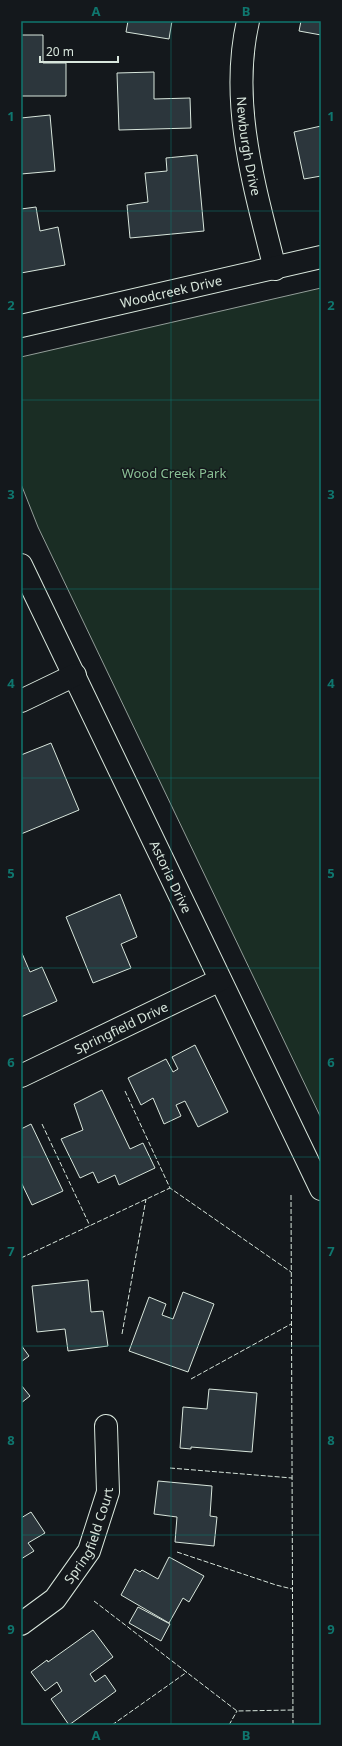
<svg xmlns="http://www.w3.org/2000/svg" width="342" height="1746" viewBox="0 0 342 1746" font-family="'Noto Sans',sans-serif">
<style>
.green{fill:#1a2d24;stroke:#939e99}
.building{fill:#2c363c;stroke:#d8e6dc}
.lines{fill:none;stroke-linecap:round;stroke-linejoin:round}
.minor-casing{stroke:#d8e6dc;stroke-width:24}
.minor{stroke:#14181c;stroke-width:22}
.fence{stroke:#d8e6dc;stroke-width:1;stroke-dasharray:5 2;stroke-linecap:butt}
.grid{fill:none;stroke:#0f766e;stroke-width:1;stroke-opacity:0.55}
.labels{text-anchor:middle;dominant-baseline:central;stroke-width:3;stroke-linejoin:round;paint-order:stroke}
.street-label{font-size:13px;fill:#d8e6dc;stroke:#14181c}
.park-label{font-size:13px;fill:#8ac095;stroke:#14181c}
.neatline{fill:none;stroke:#0f766e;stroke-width:1.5}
.grid-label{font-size:13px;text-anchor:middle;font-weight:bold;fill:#0f766e}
</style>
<rect width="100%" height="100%" fill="#14181c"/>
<polygon class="green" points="321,288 321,1118 38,527 21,484 21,357"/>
<g class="building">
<polygon points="128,21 172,21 169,39 126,32"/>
<polygon points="301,21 321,21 321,35 299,31"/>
<polygon points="21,35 43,35 43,63 66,63 66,96 21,96"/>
<polygon points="154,72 154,99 190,98 191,128 119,130 117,73"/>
<polygon points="50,115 55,171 21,174 21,118"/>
<polygon points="321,126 321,176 304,179 294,132"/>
<polygon points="197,155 204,231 130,238 127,205 148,202 145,173 167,171 166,158"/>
<polygon points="36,207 40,231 58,227 65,265 21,273 21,209"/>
<polygon points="51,743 79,810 21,834 21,755"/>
<polygon points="120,894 137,937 121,944 131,968 93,983 66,917"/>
<polygon points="21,951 30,972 42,967 57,1001 21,1017"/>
<polygon points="195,1045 228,1112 198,1127 185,1101 176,1105 181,1116 164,1124 153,1098 141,1105 128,1078 166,1059 173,1072 178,1069 172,1057"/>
<polygon points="102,1090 130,1149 143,1143 155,1168 119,1185 115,1175 98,1183 93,1172 80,1178 61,1139 83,1130 74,1104"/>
<polygon points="31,1124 63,1191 32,1205 21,1182 21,1129"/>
<polygon points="88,1280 91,1312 103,1311 108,1346 68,1351 65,1329 37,1332 32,1286"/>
<polygon points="183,1292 214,1304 188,1372 129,1351 149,1297 166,1304 162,1315 173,1319"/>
<polygon points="21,1345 29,1356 21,1362"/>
<polygon points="21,1385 30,1396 21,1403"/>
<polygon points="209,1389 257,1393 252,1452 191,1447 191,1449 180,1448 183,1407 207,1409"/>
<polygon points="158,1481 212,1486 210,1516 217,1517 214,1546 175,1542 177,1517 154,1514"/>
<polygon points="31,1512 45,1533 28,1543 34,1551 21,1559 21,1518"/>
<polygon points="169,1557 204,1576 189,1602 183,1598 169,1623 121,1595 135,1569 140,1572 142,1570 158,1579"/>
<polygon points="138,1607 170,1624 161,1641 129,1623"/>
<polygon points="93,1630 113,1657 90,1674 95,1682 105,1675 116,1691 69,1725 51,1699 62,1691 57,1682 45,1691 31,1672 47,1660 48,1662"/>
</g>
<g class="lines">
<defs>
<g id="minor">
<path id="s1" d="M248 21C229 104 255 188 275 269"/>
<path id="s2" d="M21 326 321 257"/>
<path id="s3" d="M21 565 321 1189"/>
<polyline points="21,701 75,675"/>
<path id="s4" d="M21 1076 220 980"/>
<path id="s5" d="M21 1624 55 1599 89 1551 108 1492 106 1426"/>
</g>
</defs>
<use href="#minor" class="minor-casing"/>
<use href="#minor" class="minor"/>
<g class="fence">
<polyline points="125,1091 170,1188 291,1272"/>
<polyline points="42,1124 90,1226"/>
<polyline points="291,1195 293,1725"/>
<polyline points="21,1258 170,1188"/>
<polyline points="122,1334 146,1199"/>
<polyline points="191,1379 291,1324"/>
<polyline points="170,1468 292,1478"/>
<polyline points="177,1552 276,1585 292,1589"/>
<polyline points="94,1601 237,1711 293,1710"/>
<polyline points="112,1725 187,1672"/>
<polyline points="229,1725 237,1711"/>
</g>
</g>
<path class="grid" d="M171 21V1725M21 211H321M21 400H321M21 589H321M21 778H321M21 968H321M21 1157H321M21 1346H321M21 1535H321"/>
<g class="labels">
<g class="street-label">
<text stroke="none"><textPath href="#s1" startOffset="126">Newburgh Drive</textPath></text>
<text stroke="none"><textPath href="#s2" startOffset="154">Woodcreek Drive</textPath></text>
<text stroke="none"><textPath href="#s3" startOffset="346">Astoria Drive</textPath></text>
<text stroke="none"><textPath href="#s4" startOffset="111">Springfield Drive</textPath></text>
<text stroke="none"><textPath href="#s5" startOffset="115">Springfield Court</textPath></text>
</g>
<g class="park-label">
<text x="174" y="473">Wood Creek Park</text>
</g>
</g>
<rect width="342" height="1746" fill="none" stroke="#14181c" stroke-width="44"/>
<path d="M40 56v6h78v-6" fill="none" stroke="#d8e6dc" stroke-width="2"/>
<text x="46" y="56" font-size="12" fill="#d8e6dc" stroke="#14181c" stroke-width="3" paint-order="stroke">20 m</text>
<rect x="22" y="22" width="298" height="1702" class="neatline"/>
<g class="grid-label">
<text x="96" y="16">A</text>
<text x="246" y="16">B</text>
<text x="11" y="121">1</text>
<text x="331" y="121">1</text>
<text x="11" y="310">2</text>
<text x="331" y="310">2</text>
<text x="11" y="499">3</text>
<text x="331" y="499">3</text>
<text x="11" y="688">4</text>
<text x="331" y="688">4</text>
<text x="11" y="878">5</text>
<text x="331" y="878">5</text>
<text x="11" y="1067">6</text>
<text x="331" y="1067">6</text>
<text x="11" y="1256">7</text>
<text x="331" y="1256">7</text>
<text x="11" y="1445">8</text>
<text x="331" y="1445">8</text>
<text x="11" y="1634">9</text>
<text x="331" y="1634">9</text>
<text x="96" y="1740">A</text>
<text x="246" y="1740">B</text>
</g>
</svg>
